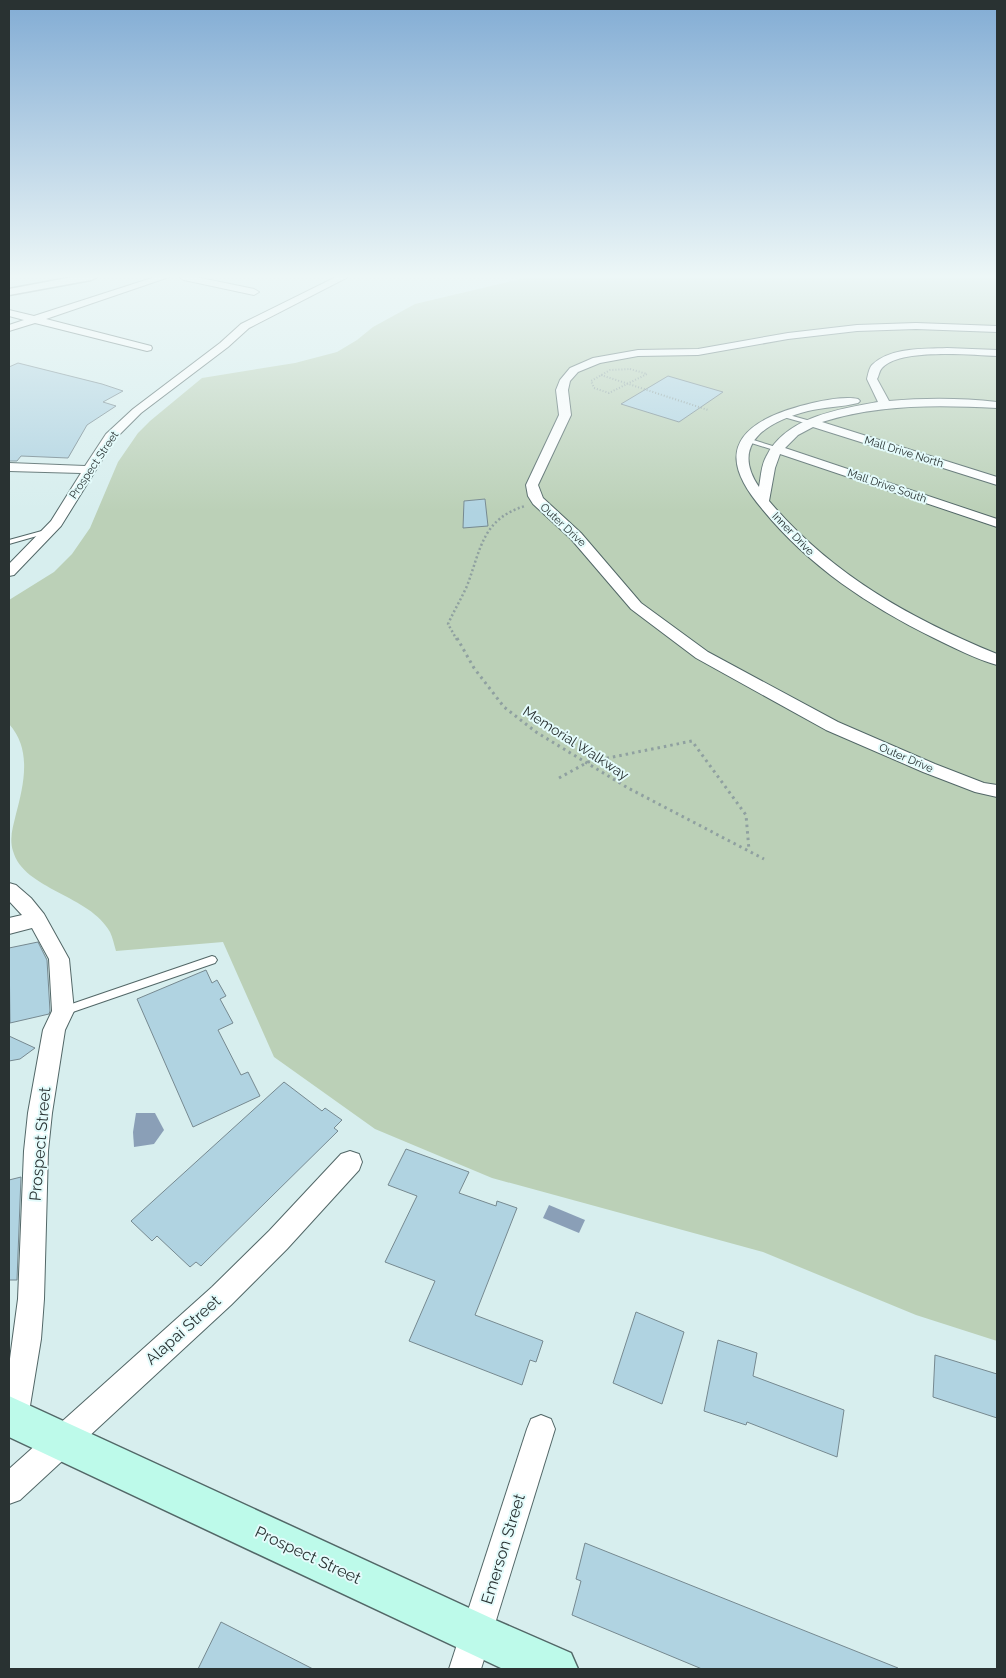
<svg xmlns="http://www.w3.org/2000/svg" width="1006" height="1678" viewBox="0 0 1006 1678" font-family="Raleway,sans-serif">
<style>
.green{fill:#bbd0b7}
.water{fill:#8a9fb7}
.building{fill:#b0d3e1;stroke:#768990}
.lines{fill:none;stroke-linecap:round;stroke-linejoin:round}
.service-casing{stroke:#526767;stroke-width:2}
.minor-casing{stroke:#526767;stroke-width:2}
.tertiary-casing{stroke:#526767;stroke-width:3}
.secondary-casing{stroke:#526767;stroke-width:3}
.path-far2{stroke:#8fa0a0;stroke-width:2;stroke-dasharray:1 2;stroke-linecap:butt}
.path-far1{stroke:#8fa0a0;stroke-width:2.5;stroke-dasharray:2 2.5;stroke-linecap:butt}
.path{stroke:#8fa0a0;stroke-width:3;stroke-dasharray:2.5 4;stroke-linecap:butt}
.service{fill:#fff;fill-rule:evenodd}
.minor{fill:#fff;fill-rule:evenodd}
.tertiary{fill:#fff;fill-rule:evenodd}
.secondary{fill:#bdfaea;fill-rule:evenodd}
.labels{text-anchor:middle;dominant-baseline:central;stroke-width:4;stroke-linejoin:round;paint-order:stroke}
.far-street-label{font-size:11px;fill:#293232;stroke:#e4fbfb}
.street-label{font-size:14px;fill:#293232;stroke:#e4fbfb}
.near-street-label{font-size:16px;fill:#293232;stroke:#e4fbfb}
</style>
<rect width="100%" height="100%" fill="#d7eeee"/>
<path class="green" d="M529 277H997V1341L916 1315 763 1252 492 1178 375 1129 274 1057 223 942 116 951C114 945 113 938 110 932 90 895 24 890 13 851 9 838 13 827 16 814 24 784 32 749 9 724V600L54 572 72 554 90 528 118 462 138 433 150 421 202 378 295 363 337 352 357 340 373 327 415 304Z"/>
<g class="water">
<polygon points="136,1113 155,1113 164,1130 154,1144 134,1147 133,1132"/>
<polygon points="549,1205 585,1220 579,1233 543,1218"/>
</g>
<g class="building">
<polygon points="18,363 102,384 123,391 103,402 116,406 87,425 68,458 21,456 17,461 9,461 9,367"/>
<polygon points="668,376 723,392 679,422 621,404"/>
<polygon points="485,499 488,526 463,528 464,501"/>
<polygon points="38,942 47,960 50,1011 49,1014 10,1023 9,948"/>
<polygon points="206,970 212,983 217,980 226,996 220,999 233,1023 218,1030 241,1075 248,1072 260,1096 193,1127 137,999"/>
<polygon points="9,1036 35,1048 20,1059 9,1061"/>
<polygon points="284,1082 322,1111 325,1108 342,1120 334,1128 338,1131 201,1266 196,1262 190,1267 157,1236 152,1241 131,1221"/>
<polygon points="406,1149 469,1172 459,1193 496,1206 497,1201 517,1208 475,1315 543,1341 536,1362 530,1360 522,1385 409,1341 435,1281 385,1262 417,1196 388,1185"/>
<polygon points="21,1177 17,1280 9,1280 9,1180"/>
<polygon points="636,1312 684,1332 662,1404 613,1383"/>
<polygon points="718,1340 757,1353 753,1376 844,1410 837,1457 747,1422 746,1425 704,1411"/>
<polygon points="935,1355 997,1374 997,1418 933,1397"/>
<polygon points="585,1543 898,1668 898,1669 702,1669 572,1615 581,1581 576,1579"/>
<polygon points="221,1622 313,1669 198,1669"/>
</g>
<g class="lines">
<defs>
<g id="service">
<polygon points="782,413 814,422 815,423 812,425 780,416 780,414"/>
<polygon points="747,438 779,448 780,449 777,451 745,441 745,439"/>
<polygon points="49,529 52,531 51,532 9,544 9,540"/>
<polygon points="212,956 215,957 217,960 215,963 64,1015 60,1014 59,1011 60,1008"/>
</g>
<g id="minor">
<polygon points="155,277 169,277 46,319 151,346 152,348 151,350 147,351 35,323 9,331 9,325 24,320 9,316 9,310 34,316"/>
<polygon points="179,277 196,277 254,289 259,292 254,295 184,280"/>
<polygon points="336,277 348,277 249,328 228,347 141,413 115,439 61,526 14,575 9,576 9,564 51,521 81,473 9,471 9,463 85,466 106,434 133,409 220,343 241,324"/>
<polygon points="916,323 997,326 997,332 916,329 857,331 788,339 698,355 638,356 600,363 578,372 570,381 568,390 571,415 538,485 543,498 581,533 641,603 708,652 838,722 935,764 984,783 997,785 997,797 975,792 923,772 826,730 696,658 631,609 571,539 533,504 528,496 526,485 559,415 556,390 560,380 570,368 593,358 638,350 698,349 788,333 857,325"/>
<path d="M947 348 997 350V356C971 355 900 348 882 368 879 371 879 376 877 379L889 401C925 398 961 398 997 402V408C938 405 880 404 822 422L997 477V485L813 427 798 435 785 448 997 519V527L780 454 775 468 769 501C831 574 909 618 997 654V665C976 659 954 648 934 638 869 606 810 567 763 510 733 475 720 441 770 417 788 408 838 394 858 399L860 401 858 403C842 407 824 407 808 411 769 421 729 443 759 487 761 477 761 466 766 457 785 417 839 409 878 402L867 379C868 375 869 368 872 365 890 347 924 349 947 348Z"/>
<polygon points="9,883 16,885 31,898 44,914 69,959 74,1011 65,1030 52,1113 48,1151 44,1299 41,1339 28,1418 24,1428 14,1432 9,1430 9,1366 18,1299 24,1151 28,1113 43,1030 52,1011 49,959 32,928 9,934 9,918 22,915 9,901"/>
<polygon points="350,1151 359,1154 362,1162 359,1170 287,1249 231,1305 20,1500 9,1504 9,1469 212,1287 269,1231 341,1154"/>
<polygon points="541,1415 551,1419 555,1429 481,1669 449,1669 527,1429 531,1419"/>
</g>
<polygon id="tertiary" points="73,277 97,277 91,280 9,295 9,289"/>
<polygon id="secondary" points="9,1396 493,1619 571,1653 578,1669 503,1669 9,1437"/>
</defs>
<use href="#service" class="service-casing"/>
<use href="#minor" class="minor-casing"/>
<use href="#tertiary" class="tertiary-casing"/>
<use href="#secondary" class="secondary-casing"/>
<g class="path-far2">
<polygon points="630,369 647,374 609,393 594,388 591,381 610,370"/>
<polyline points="601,375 708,410"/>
</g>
<path class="path-far1" d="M457 640 448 624C454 611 461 599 467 586 481 549 482 519 525 506"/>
<g class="path">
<polyline points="457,638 474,668 504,707 536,732 628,788 764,859"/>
<polyline points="559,778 588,762 692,741 746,815 749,850"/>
</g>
<use href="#service" class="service"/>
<use href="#minor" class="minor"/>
<use href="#tertiary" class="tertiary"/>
<use href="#secondary" class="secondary"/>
</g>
<linearGradient id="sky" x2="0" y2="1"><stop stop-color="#82acd4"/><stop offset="0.54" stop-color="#edf7f7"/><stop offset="1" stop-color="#edf7f7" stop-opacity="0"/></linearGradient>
<rect width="1006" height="512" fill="url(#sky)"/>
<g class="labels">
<g class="far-street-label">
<text transform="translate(904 452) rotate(17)">Mall Drive North</text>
<text transform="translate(94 465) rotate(-56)">Prospect Street</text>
<text transform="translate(887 486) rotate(19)">Mall Drive South</text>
<text transform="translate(563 525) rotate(43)">Outer Drive</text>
<text transform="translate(793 534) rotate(46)">Inner Drive</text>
<text transform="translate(906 758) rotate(23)">Outer Drive</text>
</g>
<g class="street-label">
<text transform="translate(576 743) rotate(33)">Memorial Walkway</text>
</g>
<g class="near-street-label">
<text transform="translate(40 1144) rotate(-85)">Prospect Street</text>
<text transform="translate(183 1330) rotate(-42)">Alapai Street</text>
<text transform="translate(503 1549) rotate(-73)">Emerson Street</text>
<text transform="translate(308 1555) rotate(25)">Prospect Street</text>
</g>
</g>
<rect width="1006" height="1678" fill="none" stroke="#293232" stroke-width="20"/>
</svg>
